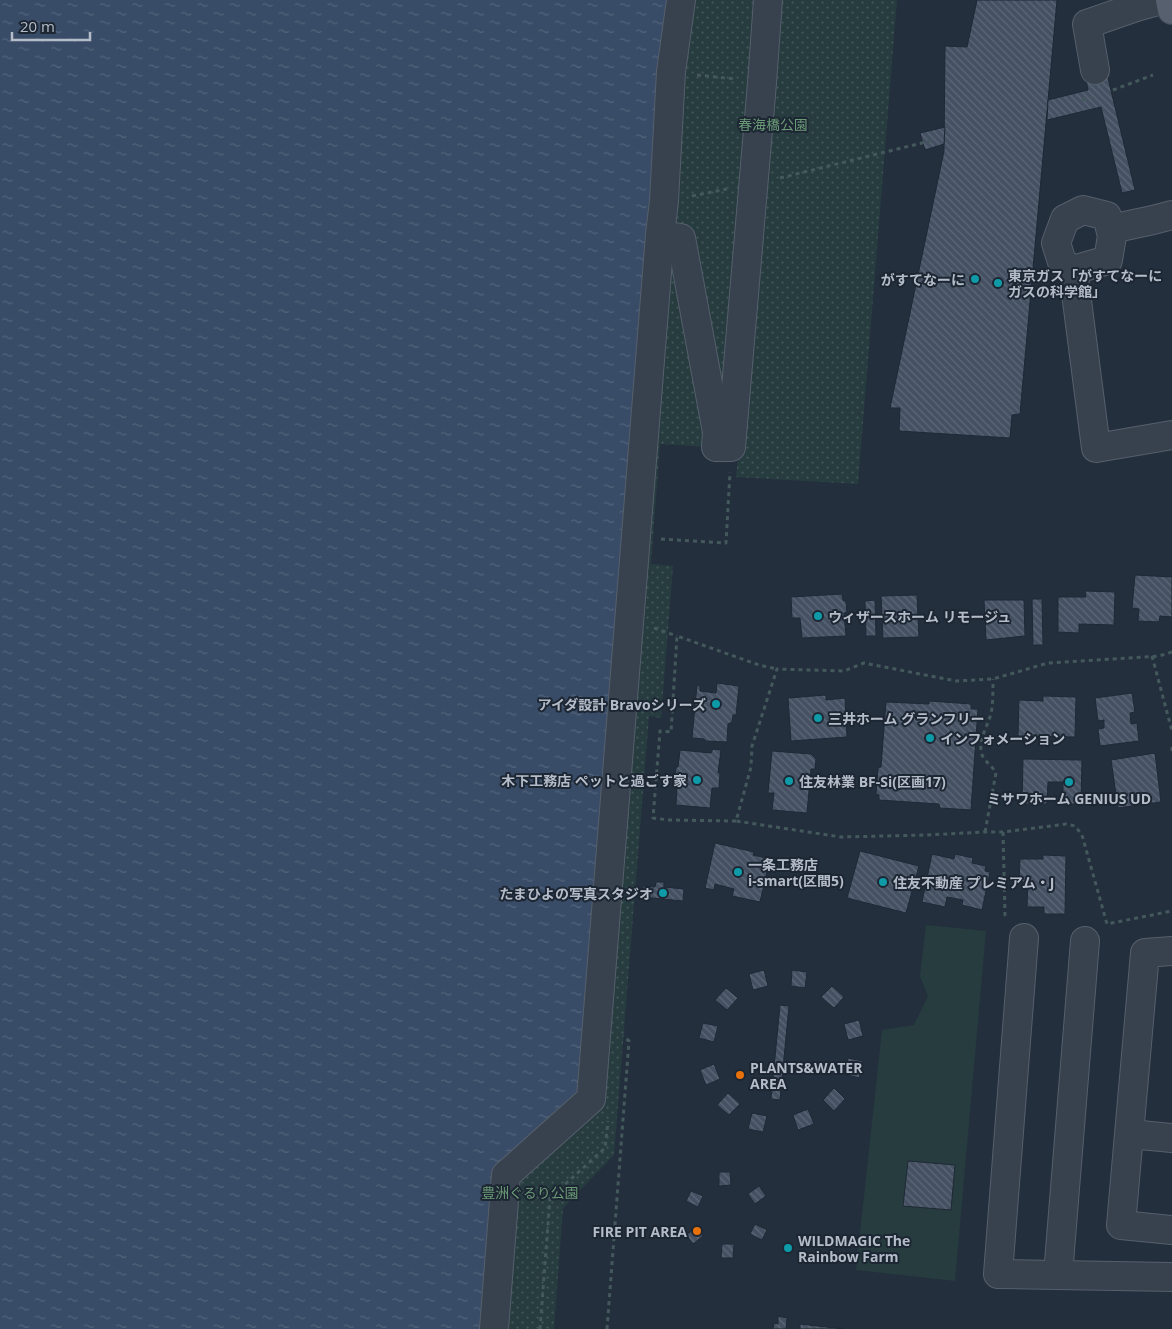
<svg xmlns="http://www.w3.org/2000/svg" width="1172" height="1329" viewBox="0 0 1172 1329" font-family="'Open Sans','Noto Sans JP',sans-serif">
<style>
.grass{fill:#263c3f}
.park{fill:url(#park-dots)}
.water{fill:url(#water-ripples)}
.building{fill:url(#building-back-hatch);stroke:#1f2835}
.lines{fill:none;stroke-linecap:round;stroke-linejoin:round}
.minor-casing{stroke:#565f6c;stroke-width:30}
.major-casing{stroke:#414a57;stroke-width:30}
.path{stroke:#44595c;stroke-width:3;stroke-dasharray:4 4;stroke-linecap:butt}
.minor{stroke:#38414e;stroke-width:28}
.major{stroke:#56606e;stroke-width:28}
.culture-dot{fill:#0f9aa8;stroke:#1d2633;stroke-width:2}
.food-dot{fill:#e8710a;stroke:#1d2633;stroke-width:2}
.labels{text-anchor:middle;dominant-baseline:central;stroke-width:4;stroke-linejoin:round;paint-order:stroke}
.park-label{font-size:14px;fill:#6b9a76;stroke:#1d2633}
.poi-label{font-size:14px;font-weight:bold;fill:#b4bcc9;stroke:#1d2633;text-anchor:start}
</style>
<defs>
<pattern id="park-dots" width="8" height="8" patternUnits="userSpaceOnUse" patternTransform="scale(1.25)"><rect width="8" height="8" fill="#263c3f"/><path d="M2 2h.1M6 6h.1" fill="none" stroke="#435659" stroke-width="1.8" stroke-linecap="round"/></pattern>
<pattern id="water-ripples" width="26" height="14" patternUnits="userSpaceOnUse" patternTransform="scale(1.25)"><rect width="26" height="14" fill="#394c67"/><path d="M2 4q2-2 4 0t4 0M15 11q2-2 4 0t4 0" fill="none" stroke="#53647b"/></pattern>
<pattern id="building-back-hatch" width="6" height="6" patternUnits="userSpaceOnUse" patternTransform="scale(1.25)"><rect width="6" height="6" fill="#455162"/><path d="M-1 5l2 2M0 0l6 6M5-1l2 2" fill="none" stroke="#5d6877"/></pattern>
</defs>
<rect width="100%" height="100%" fill="#242f3e"/>
<polygon class="grass" points="926,925 986,931 955,1281 856,1270 882,1030 914,1025 928,996 920,976"/>
<polygon class="park" points="669,0 897,0 858,484 736,477 739,449 660,444 651,564 673,566 661,718 649,716 614,1155 563,1208 554,1329 482,1329"/>
<polygon class="water" points="0,0 668,0 586,1095 492,1173 480,1329 0,1329"/>
<g class="building">
<polygon points="977,0 1057,0 1020,414 1012,415 1010,438 899,431 900,408 890,408 944,151 945,46 967,47"/>
<polygon points="1107,74 1135,190 1122,193 1101,107 1047,120 1048,100 1088,90 1086,80"/>
<polygon points="945,127 944,144 925,150 920,133"/>
<polygon points="1135,575 1172,577 1172,617 1160,616 1159,622 1138,621 1139,609 1132,608"/>
<polygon points="1085,591 1115,592 1114,625 1079,624 1079,633 1058,632 1058,597 1086,597"/>
<polygon points="842,594 843,600 846,602 847,612 844,613 846,636 802,638 800,618 792,618 791,597"/>
<polygon points="917,595 919,637 883,638 881,596"/>
<polygon points="1032,599 1042,599 1043,645 1033,645"/>
<polygon points="875,600 876,636 866,636 865,601"/>
<polygon points="984,600 1024,600 1025,636 986,640"/>
<polygon points="717,683 739,686 736,715 733,715 732,722 728,724 727,742 706,741 704,739 692,738 697,685 700,686 700,691 716,693"/>
<polygon points="1132,693 1135,712 1130,713 1131,724 1137,723 1139,741 1100,746 1098,729 1104,728 1104,720 1098,721 1095,698"/>
<polygon points="826,695 826,700 845,698 847,737 791,741 788,698"/>
<polygon points="1043,696 1076,697 1075,737 1018,736 1019,700 1043,701"/>
<polygon points="929,701 971,704 971,709 978,709 971,810 940,808 939,804 879,800 879,795 876,794 878,768 881,767 886,702 929,704"/>
<polygon points="713,749 721,750 718,773 720,773 719,788 712,788 710,808 676,805 677,788 674,788 676,767 678,767 680,750 711,753"/>
<polygon points="772,751 811,754 816,759 815,769 811,769 807,813 772,810 774,793 768,793"/>
<polygon points="1155,753 1161,802 1118,808 1111,760"/>
<polygon points="1023,759 1082,760 1081,804 1063,804 1063,782 1048,782 1047,804 1022,804"/>
<polygon points="715,843 754,852 753,855 770,859 760,902 732,896 734,889 715,884 714,890 705,888"/>
<polygon points="860,851 919,866 906,913 847,898"/>
<polygon points="932,854 954,859 955,854 973,858 972,863 986,866 985,871 990,872 982,910 962,905 963,900 947,897 945,907 922,902"/>
<polygon points="1043,855 1066,856 1065,914 1044,914 1044,907 1027,907 1028,882 1019,882 1020,859 1043,859"/>
<polygon points="656,882 664,882 664,887 684,889 683,901 642,897 643,886 655,887"/>
<polygon points="764,970 768,986 753,990 749,974"/>
<polygon points="792,970 807,972 805,988 791,986"/>
<polygon points="832,986 844,997 834,1008 821,997"/>
<polygon points="726,988 738,998 727,1010 715,1000"/>
<polygon points="780,1005 789,1006 780,1100 771,1099"/>
<polygon points="859,1020 863,1036 848,1040 844,1024"/>
<polygon points="703,1023 718,1026 714,1042 699,1038"/>
<polygon points="848,1058 863,1061 859,1078 844,1074"/>
<polygon points="714,1064 720,1079 706,1085 700,1070"/>
<polygon points="834,1088 845,1099 834,1111 823,1100"/>
<polygon points="728,1093 740,1104 729,1115 717,1105"/>
<polygon points="808,1109 814,1124 798,1130 793,1115"/>
<polygon points="752,1113 767,1116 763,1132 748,1129"/>
<polygon points="908,1161 955,1165 951,1210 903,1206"/>
<polygon points="719,1172 730,1172 731,1185 719,1186"/>
<polygon points="759,1186 766,1196 755,1204 748,1194"/>
<polygon points="691,1191 703,1196 698,1207 686,1201"/>
<polygon points="755,1224 767,1230 762,1240 750,1234"/>
<polygon points="697,1227 703,1236 693,1244 686,1235"/>
<polygon points="722,1244 734,1244 733,1258 721,1258"/>
<polygon points="778,1316 787,1318 786,1329 773,1329 774,1323 778,1324"/>
<polygon points="800,1324 844,1329 800,1329"/>
</g>
<g class="lines">
<defs>
<g id="minor">
<polyline points="1095,70 1087,24 1136,7 1161,0"/>
<polyline points="1111,229 1153,220 1172,215"/>
<polyline points="660,235 681,238 717,432 716,447 731,447 762,83 768,0"/>
<polyline points="1073,270 1108,260 1112,236 1107,216 1083,210 1065,219 1056,243 1062,262 1073,270 1096,448 1172,435"/>
<polyline points="1024,938 998,1274 1172,1277"/>
<polyline points="1172,951 1145,953 1121,1225 1172,1230"/>
<polyline points="1130,1134 1172,1138"/>
<polyline points="1058,1275 1085,941"/>
<polyline points="494,1329 506,1175 591,1099 660,235 664,201 671,72 681,0"/>
</g>
<polyline id="major" points="1170,0 1172,10"/>
</defs>
<use href="#minor" class="minor-casing"/>
<use href="#major" class="major-casing"/>
<g class="path">
<polyline points="697,75 735,79"/>
<polyline points="1113,90 1153,75"/>
<polyline points="1082,100 1091,97"/>
<polyline points="780,178 930,141"/>
<polyline points="692,196 727,189"/>
<polyline points="661,539 726,543 730,472"/>
<polyline points="654,628 677,636"/>
<polyline points="1172,652 1159,656 1048,663 993,679 956,681 864,663 844,671 777,669 752,746 751,767 736,821 841,837 926,835 985,832 1003,832 1066,824 1075,826 1082,835 1107,924 1172,911"/>
<polyline points="1152,656 1172,731"/>
<polyline points="1172,747 1172,751"/>
<polyline points="736,821 669,820 653,818 660,731 671,732 677,636 759,665 777,669"/>
<path d="M985 832 996 773C993 767 986 762 983 757 975 740 991 724 992 707 993 698 993 689 993 679"/>
<polyline points="1003,832 1005,915 1007,918"/>
<polyline points="540,1329 550,1198 605,1148 608,1121"/>
<polyline points="607,1329 629,1041 623,1036"/>
</g>
<use href="#minor" class="minor"/>
<use href="#major" class="major"/>
</g>
<g class="culture-dot">
<circle cx="975" cy="279" r="5"/>
<circle cx="998" cy="283" r="5"/>
<circle cx="818" cy="616" r="5"/>
<circle cx="716" cy="704" r="5"/>
<circle cx="818" cy="718" r="5"/>
<circle cx="930" cy="738" r="5"/>
<circle cx="697" cy="780" r="5"/>
<circle cx="789" cy="781" r="5"/>
<circle cx="1069" cy="782" r="5"/>
<circle cx="738" cy="872" r="5"/>
<circle cx="883" cy="882" r="5"/>
<circle cx="663" cy="893" r="5"/>
<circle cx="788" cy="1248" r="5"/>
</g>
<g class="food-dot">
<circle cx="740" cy="1075" r="5"/>
<circle cx="697" cy="1231" r="5"/>
</g>
<g class="labels">
<g class="park-label">
<text x="773" y="124">春海橋公園</text>
<text x="530" y="1192">豊洲ぐるり公園</text>
</g>
<g class="poi-label">
<text x="1008" y="275">東京ガス「がすてなーに<tspan x="1008" dy="16">ガスの科学館」</tspan></text>
<text x="965" y="279" text-anchor="end">がすてなーに</text>
<text x="828" y="616">ウィザースホーム リモージュ</text>
<text x="706" y="704" text-anchor="end">アイダ設計 Bravoシリーズ</text>
<text x="828" y="718">三井ホーム グランフリー</text>
<text x="940" y="738">インフォメーション</text>
<text x="687" y="780" text-anchor="end">木下工務店 ペットと過ごす家</text>
<text x="799" y="781">住友林業 BF-Si(区画17)</text>
<text x="1069" y="798" text-anchor="middle">ミサワホーム GENIUS UD</text>
<text x="748" y="864">一条工務店<tspan x="748" dy="16">i-smart(区間5)</tspan></text>
<text x="893" y="882">住友不動産 プレミアム・J</text>
<text x="653" y="893" text-anchor="end">たまひよの写真スタジオ</text>
<text x="750" y="1067">PLANTS&amp;WATER<tspan x="750" dy="16">AREA</tspan></text>
<text x="687" y="1231" text-anchor="end">FIRE PIT AREA</text>
<text x="798" y="1240">WILDMAGIC The<tspan x="798" dy="16">Rainbow Farm</tspan></text>
</g>
</g>
<path d="M12 32v8h78v-8" fill="none" stroke="#b4bcc9" stroke-width="2.5"/>
<text x="20" y="32" font-size="15" fill="#b4bcc9" stroke="#1d2633" stroke-width="4" paint-order="stroke">20 m</text>
</svg>
